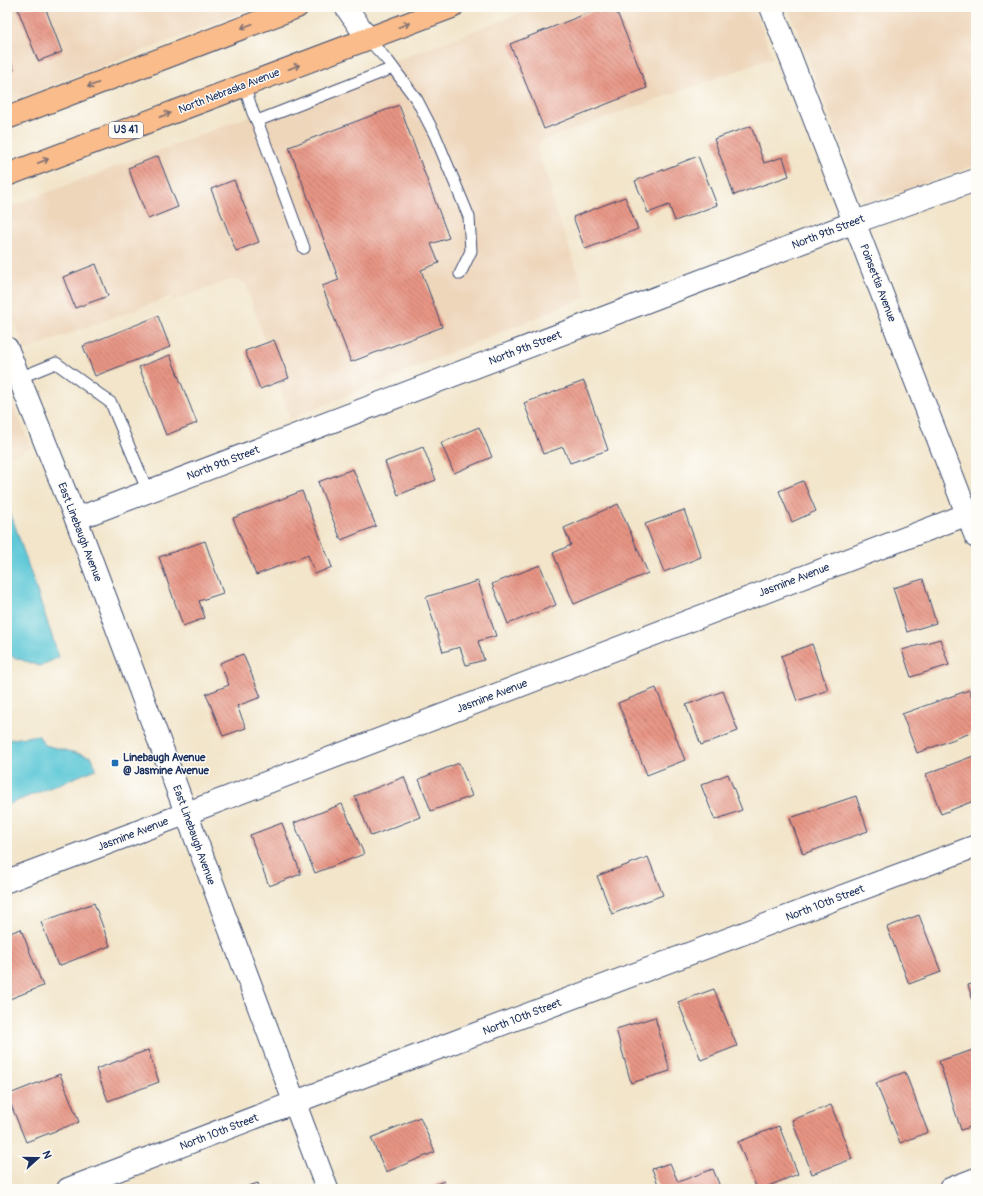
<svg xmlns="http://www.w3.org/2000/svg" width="983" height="1196" viewBox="0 0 983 1196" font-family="Pangolin,sans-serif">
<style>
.built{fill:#eed6bb}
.water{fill:#5dc8d7;stroke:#3c7c9a}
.building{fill:url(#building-back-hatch)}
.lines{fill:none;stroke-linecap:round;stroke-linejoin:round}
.service-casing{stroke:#3b4a6e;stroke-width:13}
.minor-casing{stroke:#3b4a6e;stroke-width:24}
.tertiary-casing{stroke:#3b4a6e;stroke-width:24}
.primary-casing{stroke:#3b4a6e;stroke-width:24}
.service{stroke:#fff;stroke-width:11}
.minor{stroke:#fff;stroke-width:22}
.tertiary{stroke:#fff;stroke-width:22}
.primary{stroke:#f9bc8a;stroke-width:22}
.oneway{stroke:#7f6e72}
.poi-dot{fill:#1f6fb2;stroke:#fdfcf7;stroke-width:1.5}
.labels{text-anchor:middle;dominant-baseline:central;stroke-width:3;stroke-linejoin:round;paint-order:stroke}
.shield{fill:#fdfcf7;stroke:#5f6c8c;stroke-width:1}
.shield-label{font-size:10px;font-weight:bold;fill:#1b2f5e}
.street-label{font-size:11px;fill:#1b2f5e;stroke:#fdfcf7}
.poi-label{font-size:11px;font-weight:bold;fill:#1b2f5e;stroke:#fdfcf7;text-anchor:start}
</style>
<defs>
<pattern id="building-back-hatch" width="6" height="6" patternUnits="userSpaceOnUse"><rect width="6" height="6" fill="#e79484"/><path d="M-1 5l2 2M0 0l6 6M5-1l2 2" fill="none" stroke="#ba796f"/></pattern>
</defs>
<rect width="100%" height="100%" fill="#fdfcf7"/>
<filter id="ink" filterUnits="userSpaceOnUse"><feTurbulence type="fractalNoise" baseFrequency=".025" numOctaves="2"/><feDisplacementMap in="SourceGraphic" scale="8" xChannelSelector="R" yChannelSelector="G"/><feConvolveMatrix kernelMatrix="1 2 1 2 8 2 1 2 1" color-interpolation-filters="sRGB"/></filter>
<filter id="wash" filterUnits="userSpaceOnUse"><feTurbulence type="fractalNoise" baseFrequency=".012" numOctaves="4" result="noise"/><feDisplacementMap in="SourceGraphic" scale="16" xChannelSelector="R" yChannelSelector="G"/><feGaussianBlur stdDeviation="0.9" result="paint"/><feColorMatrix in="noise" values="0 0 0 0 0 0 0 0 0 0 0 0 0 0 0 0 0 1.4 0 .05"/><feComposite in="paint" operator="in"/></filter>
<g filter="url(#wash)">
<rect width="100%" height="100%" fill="#f2e5ca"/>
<g class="built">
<polygon points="7,7 257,7 7,103"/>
<polygon points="537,7 754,7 773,58 543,140 538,146 537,150 553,192 550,193 586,297 290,419 246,284 239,280 230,280 173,301 172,296 25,350 7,305 7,208"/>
<polygon points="788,7 976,7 976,165 864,204"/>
<polygon points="7,390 31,448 7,458"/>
</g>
<g class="water">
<polygon points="7,511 12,517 59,657 40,666 13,657 7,652"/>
<polygon points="38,735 45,745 92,757 96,769 7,805 7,740"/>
</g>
<g id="blocks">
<g class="building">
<polygon points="17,7 45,7 62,52 38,61"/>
<polygon points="603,7 615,7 647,88 544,129 510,44"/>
<polygon points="7,51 14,70 7,73"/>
<polygon points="399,105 449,238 431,244 439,263 421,270 442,327 351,362 322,286 339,280 289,147"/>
<polygon points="751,126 764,163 783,157 789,176 734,195 714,139"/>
<polygon points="158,156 178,207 148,219 128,168"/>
<polygon points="698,156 717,205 675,221 669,205 648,213 635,181"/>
<polygon points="234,180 259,242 236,251 211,189"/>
<polygon points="625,197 638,229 585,249 573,217"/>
<polygon points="96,264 108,296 75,308 63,277"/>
<polygon points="158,316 170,347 95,376 83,346"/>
<polygon points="274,340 289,378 260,389 245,351"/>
<polygon points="170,355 197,423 166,435 139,367"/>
<polygon points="584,381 608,450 570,463 563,447 543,454 524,403"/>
<polygon points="479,427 492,457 454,473 441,443"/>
<polygon points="423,447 436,480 398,495 385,462"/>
<polygon points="353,469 376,526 341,540 318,482"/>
<polygon points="803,481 816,511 792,522 779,491"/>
<polygon points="302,491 332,567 315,574 308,555 256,575 233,518"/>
<polygon points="618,504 648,573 574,604 553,553 571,545 564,528"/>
<polygon points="684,510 701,557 664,572 645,524"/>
<polygon points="205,541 223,593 199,601 205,618 183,626 159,557"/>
<polygon points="540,565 556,605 508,624 492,584"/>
<polygon points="923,579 936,623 907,632 893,588"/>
<polygon points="478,581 496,636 478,641 484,660 466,665 460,647 443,652 426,597"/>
<polygon points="940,639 949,665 911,677 902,650"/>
<polygon points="812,644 828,690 797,701 781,656"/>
<polygon points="243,654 261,697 237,706 246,728 223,736 206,694 229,685 220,663"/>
<polygon points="656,688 685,760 647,775 618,703"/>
<polygon points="969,690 976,709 976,731 917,753 902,714"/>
<polygon points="723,691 738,731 701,745 686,705"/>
<polygon points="976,755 976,800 941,814 926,774"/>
<polygon points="459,763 472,796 431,811 419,779"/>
<polygon points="728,774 742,810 715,820 701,785"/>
<polygon points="404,777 420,817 371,836 355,796"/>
<polygon points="856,796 868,831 803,854 790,818"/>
<polygon points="342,804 364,854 315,873 294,823"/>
<polygon points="282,823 301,874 269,886 250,835"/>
<polygon points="648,857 663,895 612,914 597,876"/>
<polygon points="94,903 110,946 58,966 41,922"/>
<polygon points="919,915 941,972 909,984 887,927"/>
<polygon points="21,929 43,986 7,1000 7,934"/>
<polygon points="976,983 976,1010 968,985"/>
<polygon points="714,989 737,1046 701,1060 678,1002"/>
<polygon points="655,1017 670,1071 631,1083 616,1029"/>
<polygon points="976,1049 976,1125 961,1130 939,1061"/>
<polygon points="148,1050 159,1082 108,1101 96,1069"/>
<polygon points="905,1072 928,1132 900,1143 876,1083"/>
<polygon points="60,1074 79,1122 26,1142 7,1095"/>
<polygon points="831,1105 852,1159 812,1174 792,1120"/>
<polygon points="420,1117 435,1152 386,1172 371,1138"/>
<polygon points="779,1126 798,1174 761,1189 757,1189 738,1142"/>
<polygon points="670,1163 678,1182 713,1169 721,1189 660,1189 652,1169"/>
<polygon points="444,1181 447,1189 424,1189"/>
<polygon points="258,1183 260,1189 239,1189"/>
</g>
</g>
</g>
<g filter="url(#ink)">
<use href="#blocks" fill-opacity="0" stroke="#3b4a6e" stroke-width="1"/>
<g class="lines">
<defs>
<g id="service">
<polyline points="368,39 388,61 417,100 435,135 469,217 471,251 460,274"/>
<polyline points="244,85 253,113 257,121"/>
<polyline points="304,248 257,121 393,68"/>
<polyline points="19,378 56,363 111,403 148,492"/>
</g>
<g id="minor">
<polyline points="346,7 368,39"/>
<polyline points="771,7 976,537"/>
<polyline points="76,519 855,222 976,180"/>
<polyline points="7,881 169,820 976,511"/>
<polyline points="68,1189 340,1085 976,846"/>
<polyline points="950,1189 976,1179"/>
</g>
<polyline id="tertiary" points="7,348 76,519 327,1189"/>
<g id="primary">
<polyline points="7,118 297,7"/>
<polyline points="7,175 452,7"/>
</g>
</defs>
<use href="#service" class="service-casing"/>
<use href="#minor" class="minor-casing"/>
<use href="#tertiary" class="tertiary-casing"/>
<use href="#primary" class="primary-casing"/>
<use href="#service" class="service"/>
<use href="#minor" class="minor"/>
<use href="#tertiary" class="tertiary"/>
<use href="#primary" class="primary"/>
</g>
<defs><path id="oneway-shaft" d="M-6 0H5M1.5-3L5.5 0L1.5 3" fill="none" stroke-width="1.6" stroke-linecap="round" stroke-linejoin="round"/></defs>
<g class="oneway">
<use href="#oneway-shaft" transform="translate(404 25) rotate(-21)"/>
<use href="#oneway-shaft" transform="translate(247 26) rotate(159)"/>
<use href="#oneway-shaft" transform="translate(294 67) rotate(-21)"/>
<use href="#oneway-shaft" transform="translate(93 85) rotate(159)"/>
<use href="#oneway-shaft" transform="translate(165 115) rotate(-21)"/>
<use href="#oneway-shaft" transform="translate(43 161) rotate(-21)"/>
</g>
</g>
<rect class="poi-dot" x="111" y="759" width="8" height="8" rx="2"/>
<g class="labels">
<rect class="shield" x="109" y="122" width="34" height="16" rx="3"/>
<g class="shield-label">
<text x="126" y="130">US 41</text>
</g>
<g class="street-label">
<text transform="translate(229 91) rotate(-21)">North Nebraska Avenue</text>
<text transform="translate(828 232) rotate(-21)">North 9th Street</text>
<text transform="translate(878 283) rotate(69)">Poinsettia Avenue</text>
<text transform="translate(525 348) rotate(-21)">North 9th Street</text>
<text transform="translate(223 463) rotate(-21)">North 9th Street</text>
<text transform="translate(80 532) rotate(69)">East Linebaugh Avenue</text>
<text transform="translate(794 580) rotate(-21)">Jasmine Avenue</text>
<text transform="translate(492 696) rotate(-21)">Jasmine Avenue</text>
<text transform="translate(133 834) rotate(-21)">Jasmine Avenue</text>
<text transform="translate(194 835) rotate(70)">East Linebaugh Avenue</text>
<text transform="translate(825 903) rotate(-21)">North 10th Street</text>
<text transform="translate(522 1017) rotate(-21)">North 10th Street</text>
<text transform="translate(219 1132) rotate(-21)">North 10th Street</text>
</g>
<g class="poi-label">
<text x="123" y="757">Linebaugh Avenue<tspan x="123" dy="13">@ Jasmine Avenue</tspan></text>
</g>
</g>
<rect width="983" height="1196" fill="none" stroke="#fdfcf7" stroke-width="24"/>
<g transform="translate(38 1158) rotate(69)" stroke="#fdfcf7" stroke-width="3" paint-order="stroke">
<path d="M0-3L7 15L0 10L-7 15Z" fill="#1b2f5e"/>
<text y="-6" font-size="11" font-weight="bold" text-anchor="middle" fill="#1b2f5e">N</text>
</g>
</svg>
